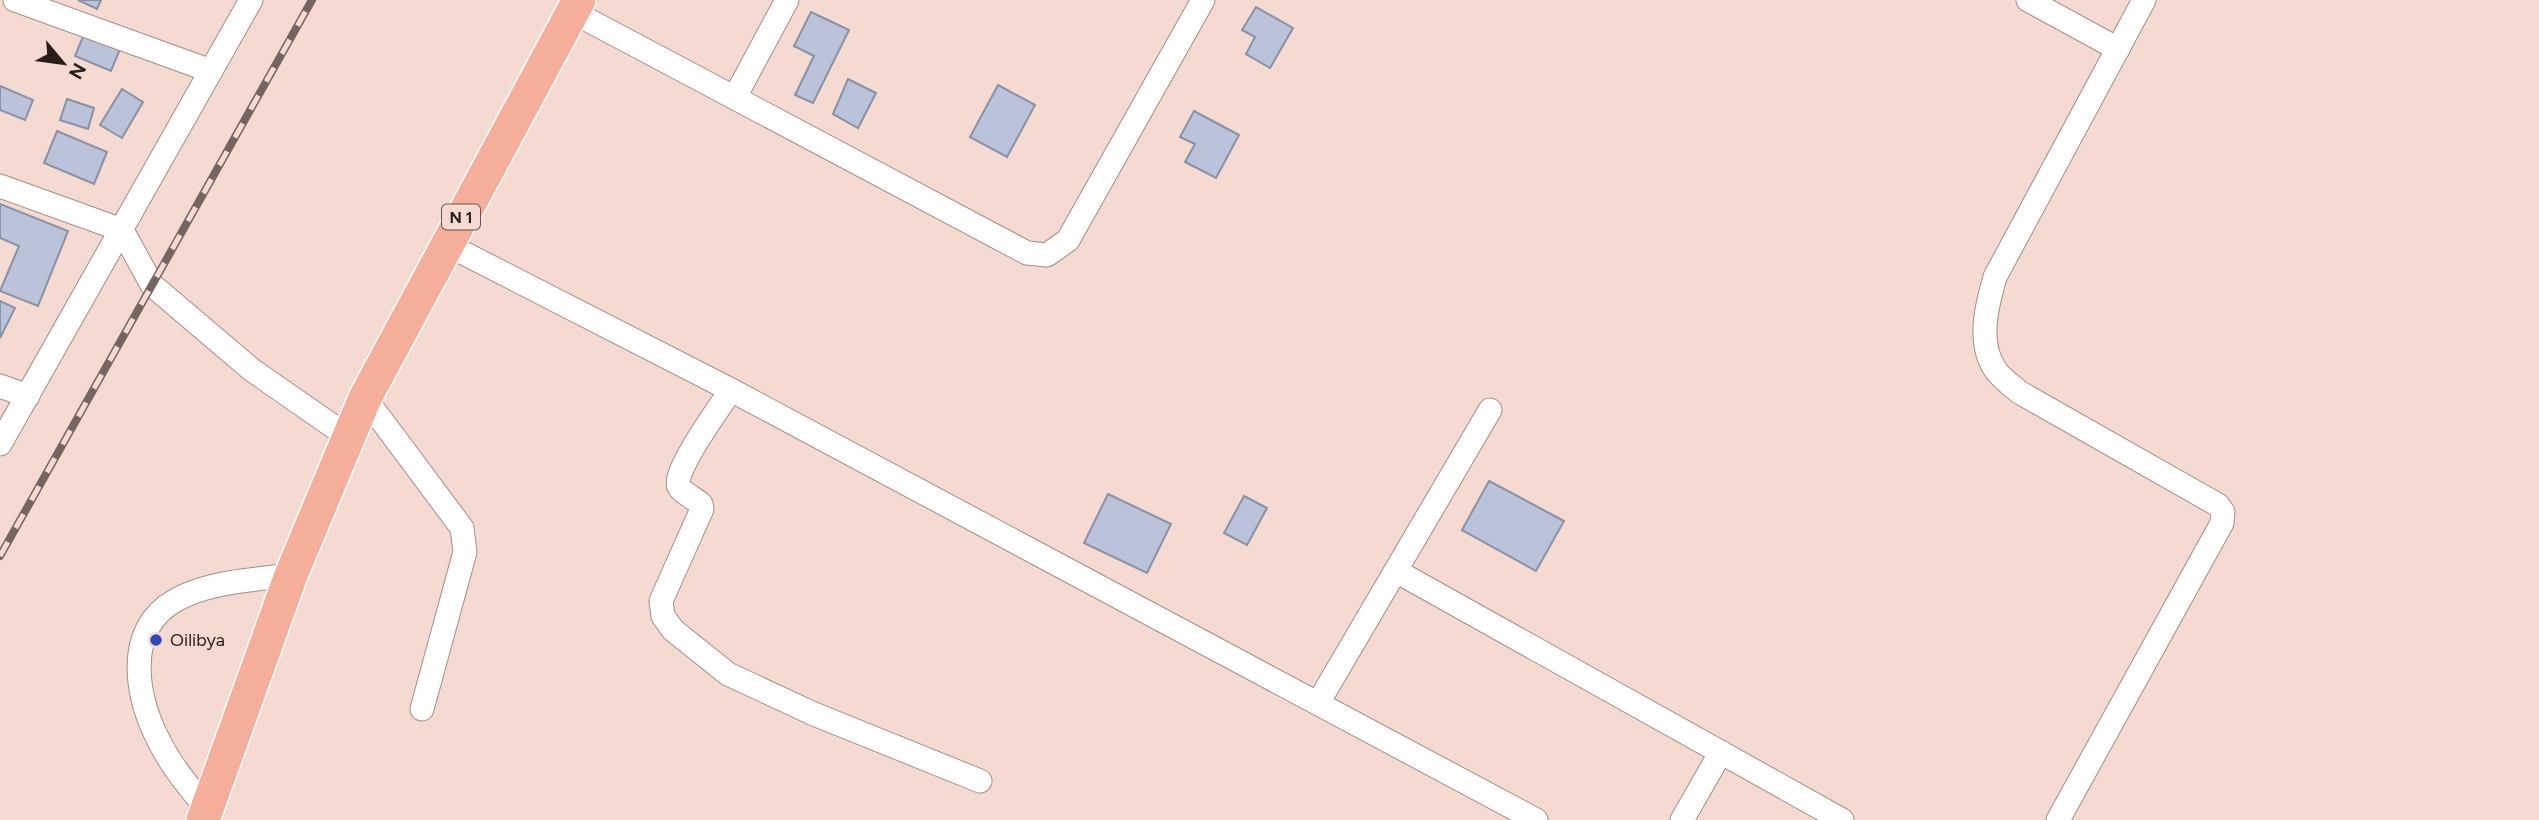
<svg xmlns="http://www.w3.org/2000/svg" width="2539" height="820" viewBox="0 0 2539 820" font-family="Figtree,sans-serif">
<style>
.building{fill:#bac3d9;stroke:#8991a6;stroke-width:2}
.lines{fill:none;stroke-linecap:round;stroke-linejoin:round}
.minor-casing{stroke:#a68d85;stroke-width:25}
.highway-casing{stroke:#fff;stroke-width:36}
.minor{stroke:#fff;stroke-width:23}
.highway{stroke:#f4ae9a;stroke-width:33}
.rail-casing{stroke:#756560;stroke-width:8}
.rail{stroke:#f5dad2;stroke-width:5;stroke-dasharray:16;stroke-linecap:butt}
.poi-dot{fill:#2f48b9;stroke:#f5dad2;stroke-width:2.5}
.labels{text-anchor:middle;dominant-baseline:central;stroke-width:5;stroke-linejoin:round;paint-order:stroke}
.shield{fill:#f5dad2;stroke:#655652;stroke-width:2}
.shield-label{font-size:16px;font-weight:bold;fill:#271e1b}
.poi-label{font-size:18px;fill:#271e1b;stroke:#f5dad2;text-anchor:start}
</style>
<rect width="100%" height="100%" fill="#f5dad2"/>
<g class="building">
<polygon points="78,0 101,0 97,9"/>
<polygon points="1256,7 1293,28 1270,68 1246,54 1255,37 1242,30"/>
<polygon points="811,12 849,30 813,103 795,95 814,56 794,46"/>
<polygon points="84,34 120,49 111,71 75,56"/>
<polygon points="848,79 876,93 858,128 833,114"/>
<polygon points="998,85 1035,105 1007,157 970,137"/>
<polygon points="0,86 33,100 25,120 0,110"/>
<polygon points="122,89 143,102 122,138 100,125"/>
<polygon points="67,99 94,108 88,129 60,120"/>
<polygon points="1194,111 1239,135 1216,178 1185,162 1195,144 1180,137"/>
<polygon points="57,131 107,152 94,184 44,163"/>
<polygon points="0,204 68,231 38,306 0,291 19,246 0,238"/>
<polygon points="0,301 15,308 0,338"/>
<polygon points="1489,481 1564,521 1536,571 1462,530"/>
<polygon points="1108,494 1171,524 1147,573 1084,543"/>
<polygon points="1244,496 1267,508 1247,545 1224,533"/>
</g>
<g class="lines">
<defs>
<g id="minor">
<polyline points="15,0 211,71"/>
<polyline points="2028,0 2118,49"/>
<polyline points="573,12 1027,253 1047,255 1068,240 1203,0"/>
<polyline points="735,97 787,0"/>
<polyline points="0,186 122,230 152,285 252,370 347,436"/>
<polyline points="446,244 731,390 1536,820"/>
<polyline points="0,386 28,396"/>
<path d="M731 390C722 404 671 473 679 487 683 493 695 499 701 504L702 509 661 601 663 616 673 630 728 674 814 714 980 781"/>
<polyline points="365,398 462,528 465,552 422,709"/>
<polyline points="0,444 251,0"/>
<polyline points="1396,571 1842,820"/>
<polyline points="1318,703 1490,410"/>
<path d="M207 809C190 788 172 767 160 743 136 698 123 629 176 600 210 581 254 580 291 575"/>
<polyline points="1682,820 1721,752"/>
<path d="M2058 820 2222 523 2223 512 2218 505 2019 392C2012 385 2000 378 1995 369 1977 342 1987 305 1995 277L2144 0"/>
</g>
<polyline id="highway" points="203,820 291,575 365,398 579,0"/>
</defs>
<use href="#minor" class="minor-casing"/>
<use href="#highway" class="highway-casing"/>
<use href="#minor" class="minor"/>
<use href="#highway" class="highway"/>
<defs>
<polyline id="rail" points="0,556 312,0"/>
</defs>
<use href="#rail" class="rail-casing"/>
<use href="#rail" class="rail"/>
</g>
<circle class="poi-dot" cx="156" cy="640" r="7"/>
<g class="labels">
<rect class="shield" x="442" y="204.5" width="38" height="25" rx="5"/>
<g class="shield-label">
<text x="461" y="217">N 1</text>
</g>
<g class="poi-label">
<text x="170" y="640">Oilibya</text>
</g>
</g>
<g transform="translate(63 63) rotate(119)" stroke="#f5dad2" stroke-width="5" paint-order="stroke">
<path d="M0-5L12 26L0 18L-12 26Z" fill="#271e1b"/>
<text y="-10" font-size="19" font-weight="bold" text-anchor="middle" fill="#271e1b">N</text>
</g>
</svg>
